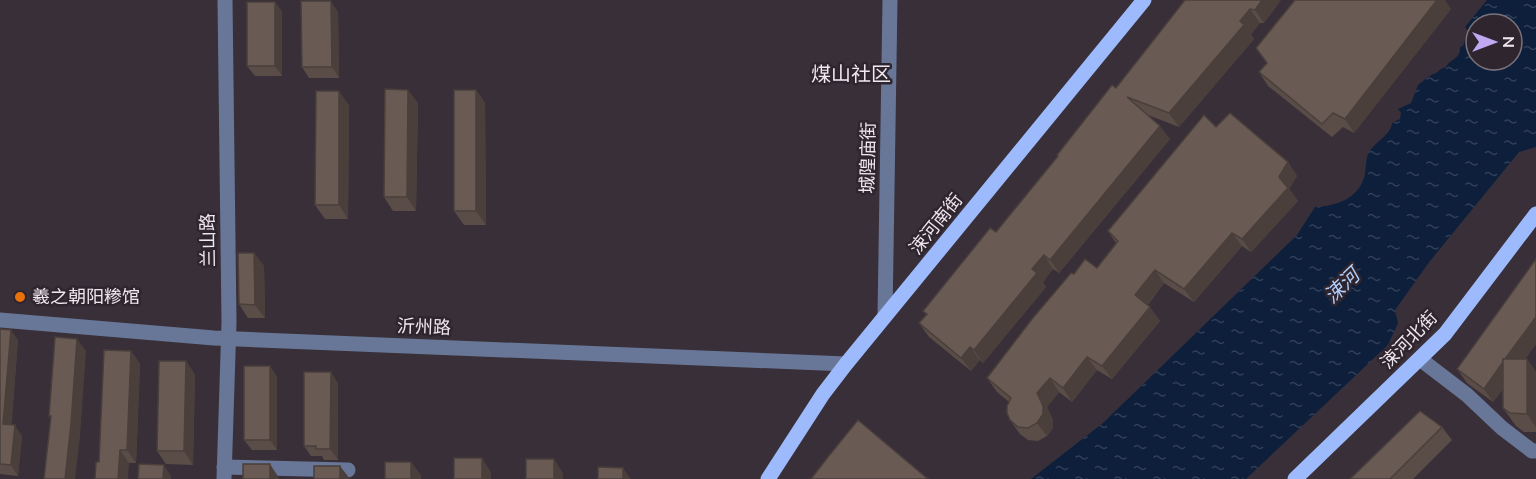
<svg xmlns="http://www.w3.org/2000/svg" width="1536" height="479" viewBox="0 0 1536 479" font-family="'Nunito Sans','Noto Sans SC',sans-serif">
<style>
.water{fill:url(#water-ripples);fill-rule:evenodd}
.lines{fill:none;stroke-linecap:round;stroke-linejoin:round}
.minor{stroke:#687797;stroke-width:15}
.major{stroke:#9dbafc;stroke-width:15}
.wall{fill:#5a4d48}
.shaded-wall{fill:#4a3f3b}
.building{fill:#695a54;stroke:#4a3f3b;stroke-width:1.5}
.food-dot{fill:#e8710a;stroke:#2e252f;stroke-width:2}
.labels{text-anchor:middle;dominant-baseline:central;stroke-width:5;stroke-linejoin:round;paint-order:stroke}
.street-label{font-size:18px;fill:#eee7ee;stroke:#2e252f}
.poi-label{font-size:18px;fill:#eee7ee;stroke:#2e252f;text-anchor:start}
.neighbourhood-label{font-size:20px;fill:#eee7ee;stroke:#2e252f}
.water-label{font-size:20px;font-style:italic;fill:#b3d0fd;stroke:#2e252f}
</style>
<defs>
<pattern id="water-ripples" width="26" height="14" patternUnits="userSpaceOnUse" patternTransform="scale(1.5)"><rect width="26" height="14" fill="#0d1f3b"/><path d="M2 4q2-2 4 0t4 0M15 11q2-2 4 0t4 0" fill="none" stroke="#314058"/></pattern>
</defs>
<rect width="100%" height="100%" fill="#382f39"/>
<path class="water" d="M1487 0H1536V147L1519 152 1430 261 1395 310 1398 323 1388 345 1246 479H1031L1103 423 1297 235 1315 207C1337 206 1360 198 1365 174 1366 167 1366 157 1369 152 1375 142 1391 135 1392 123L1400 119 1401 113 1398 109 1411 103 1418 85 1428 77 1433 74 1436 73 1441 69 1446 67C1450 59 1461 59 1460 47L1463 46 1465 40 1468 35V31L1465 27ZM1476 24H1512V60H1476Z"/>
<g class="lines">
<g class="minor">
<polyline points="885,316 890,0"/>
<polyline points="0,320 214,338 846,364"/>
<polyline points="1420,359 1467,395 1502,428 1532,451 1536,451"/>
<polyline points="224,467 348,470"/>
<polyline points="224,479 229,322 225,0"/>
</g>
<g class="major">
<polyline points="768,479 823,394 846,364 1144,0"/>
<polyline points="1295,479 1445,334 1536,214"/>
</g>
</g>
<g class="wall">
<polygon points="1185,0 1281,0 1264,23 1260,23 1251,34 1254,39 1179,127 1148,115 1170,139 1059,273 1053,269 1043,282 1046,287 983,363 980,360 971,371 929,337 919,323 926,315 923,311 996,232 1116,88"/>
<polygon points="275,2 282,12 282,76 255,76 247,66"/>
<polygon points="1451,9 1354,133 1343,127 1332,137 1268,86 1259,72 1267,63 1256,48"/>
<polygon points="338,12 339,78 309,78 302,67"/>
<polygon points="476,90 485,103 486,225 464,225 454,211"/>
<polygon points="418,103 416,211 393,211 384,197"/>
<polygon points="349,105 348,219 325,219 315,205"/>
<polygon points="1216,127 1288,162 1297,176 1289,189 1298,201 1251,252 1242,246 1194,302 1164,283 1148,305 1160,321 1112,379 1097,370 1072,402 1059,392 1047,407 1053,420 1053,428 1047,436 1038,441 1028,440 1020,434 1010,420 1009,402 997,392 987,378 1074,274 1097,268 1116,243 1108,231"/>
<polygon points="254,253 264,266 265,318 248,318 239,304"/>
<polygon points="1536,259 1536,344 1525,359 1527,359 1536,372 1536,432 1524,432 1516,426 1503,408 1503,389 1493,402 1467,383 1457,369"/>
<polygon points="0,329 18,340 11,425 22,436 18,476 0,474"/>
<polygon points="131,351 140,364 136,463 99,462"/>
<polygon points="186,361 195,375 193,465 166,464 157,451"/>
<polygon points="270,366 277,377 277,450 252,450 244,440"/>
<polygon points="338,383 338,460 324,460 322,456 311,456 304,446"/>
<polygon points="1442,427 1452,440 1413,479 1350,479"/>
</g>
<g class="shaded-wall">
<polygon points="1262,0 1281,0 1264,23 1255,10"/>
<polygon points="1437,0 1445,0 1451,9 1354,133 1345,119"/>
<polygon points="331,1 338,12 339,78 332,67"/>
<polygon points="275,2 282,12 282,76 275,66"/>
<polygon points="1250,9 1260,23 1251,34 1254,39 1179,127 1169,113"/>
<polygon points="408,90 418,103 416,211 407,197"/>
<polygon points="476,90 485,103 486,225 476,211"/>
<polygon points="339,91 349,105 348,219 339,205"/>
<polygon points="1160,126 1170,139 1059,273 1050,260"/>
<polygon points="1288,162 1297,176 1289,189 1298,201 1251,252 1242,239"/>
<polygon points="1232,233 1242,246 1194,302 1184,289"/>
<polygon points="254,253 264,266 265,318 255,305"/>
<polygon points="1044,255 1053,269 1043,282 1046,287 983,363 974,350 1032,269"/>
<polygon points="1155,270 1164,283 1145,308 1135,295"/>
<polygon points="1150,307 1160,321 1112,379 1102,366"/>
<polygon points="1536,317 1536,344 1493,402 1484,389"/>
<polygon points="11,330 18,340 11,435 3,424"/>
<polygon points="77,339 86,351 80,437 75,479 65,479"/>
<polygon points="970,347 980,360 971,371 961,358"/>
<polygon points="131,351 140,364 136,463 127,450"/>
<polygon points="1087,357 1097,370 1072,402 1063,388"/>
<polygon points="1527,359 1536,372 1536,427 1527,414"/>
<polygon points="186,361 195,375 193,465 184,451"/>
<polygon points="270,366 277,377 277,450 270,440"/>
<polygon points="331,372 338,383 338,460 330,449"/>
<polygon points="1050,378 1059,392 1047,407 1053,420 1053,428 1047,436 1037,423 1037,393"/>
<polygon points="15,425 22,436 18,476 11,465"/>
<polygon points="120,450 129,463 128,479 118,479"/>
<polygon points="482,458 491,472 491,479 482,479"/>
<polygon points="554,459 563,473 563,479 554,479"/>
<polygon points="411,462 421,475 421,479 411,479"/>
<polygon points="270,464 279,478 279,479 270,479"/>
<polygon points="164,465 171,476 171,479 163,479"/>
<polygon points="340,466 350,479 340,479"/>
<polygon points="623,468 631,479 623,479"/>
</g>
<g class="building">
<polygon points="1185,0 1262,0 1255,10 1250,9 1240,21 1244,25 1169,113 1127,97 1160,126 1050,260 1044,255 1032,269 1037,273 974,350 970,347 961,358 919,323 927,314 923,311 990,228 996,232 1058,156 1057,155 1112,85 1116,88"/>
<polygon points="1295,0 1437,0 1345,119 1333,113 1322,124 1259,72 1267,63 1256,48"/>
<polygon points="301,1 331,1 332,67 302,67"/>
<rect x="247" y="2" width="28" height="64"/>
<polygon points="385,89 408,90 407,197 384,197"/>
<rect x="454" y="90" width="22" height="121"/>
<polygon points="316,91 339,91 339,205 315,205"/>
<polygon points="1230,113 1288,162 1279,177 1288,188 1242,239 1232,233 1184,289 1155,270 1135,295 1150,307 1102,366 1087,357 1063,388 1050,378 1037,393 1043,406 1043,414 1037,423 1028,428 1018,427 1010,420 1007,413 1007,406 1011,398 987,378 1032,319 1071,273 1074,274 1085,259 1097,268 1118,241 1108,231 1204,115 1216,127"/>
<polygon points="238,253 254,253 255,305 239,304"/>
<polygon points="1536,259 1536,317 1505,359 1503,359 1503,362 1484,389 1457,369"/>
<polygon points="0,329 11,330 3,424 15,425 11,465 0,464"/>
<polygon points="55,337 77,339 71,424 65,479 44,479 51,416 49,416"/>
<polygon points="104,350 131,351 127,450 120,450 118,479 95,479 96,462 99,462"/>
<polygon points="1503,359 1527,359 1527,414 1510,413 1503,408"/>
<polygon points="159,361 186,361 184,451 157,451"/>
<rect x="244" y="366" width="26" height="74"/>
<polygon points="304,372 331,372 330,449 316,449 316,446 304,446"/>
<polygon points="1420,411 1442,427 1390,479 1350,479"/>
<polygon points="858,420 928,479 811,479 828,457"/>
<rect x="454" y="458" width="28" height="21"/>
<rect x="526" y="459" width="28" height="20"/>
<rect x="385" y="462" width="26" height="17"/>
<polygon points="139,464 164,465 163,479 138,479"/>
<rect x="243" y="464" width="27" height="15"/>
<rect x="314" y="466" width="26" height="13"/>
<polygon points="598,467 623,468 623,479 598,479"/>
</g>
<circle class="food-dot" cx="20" cy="297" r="6"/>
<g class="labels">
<g class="street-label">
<text transform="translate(868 158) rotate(-89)">城隍庙街</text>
<text transform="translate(936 224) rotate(-51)">涑河南街</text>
<text transform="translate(208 240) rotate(-91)">兰山路</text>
<text transform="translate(424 327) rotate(2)">沂州路</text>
<text transform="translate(1409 340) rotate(-46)">涑河北街</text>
</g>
<g class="poi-label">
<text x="32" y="297">羲之朝阳糁馆</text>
</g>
<g class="neighbourhood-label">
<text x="851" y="74">煤山社区</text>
</g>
<g class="water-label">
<text transform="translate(1342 286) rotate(-44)">涑河</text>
</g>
</g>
<g transform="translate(1494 42) rotate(90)"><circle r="28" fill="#2e252f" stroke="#7b737b" stroke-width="1.5"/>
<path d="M0-4.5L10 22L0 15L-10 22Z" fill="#c1a8f3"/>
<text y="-9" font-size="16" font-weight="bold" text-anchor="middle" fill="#eee7ee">N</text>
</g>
</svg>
